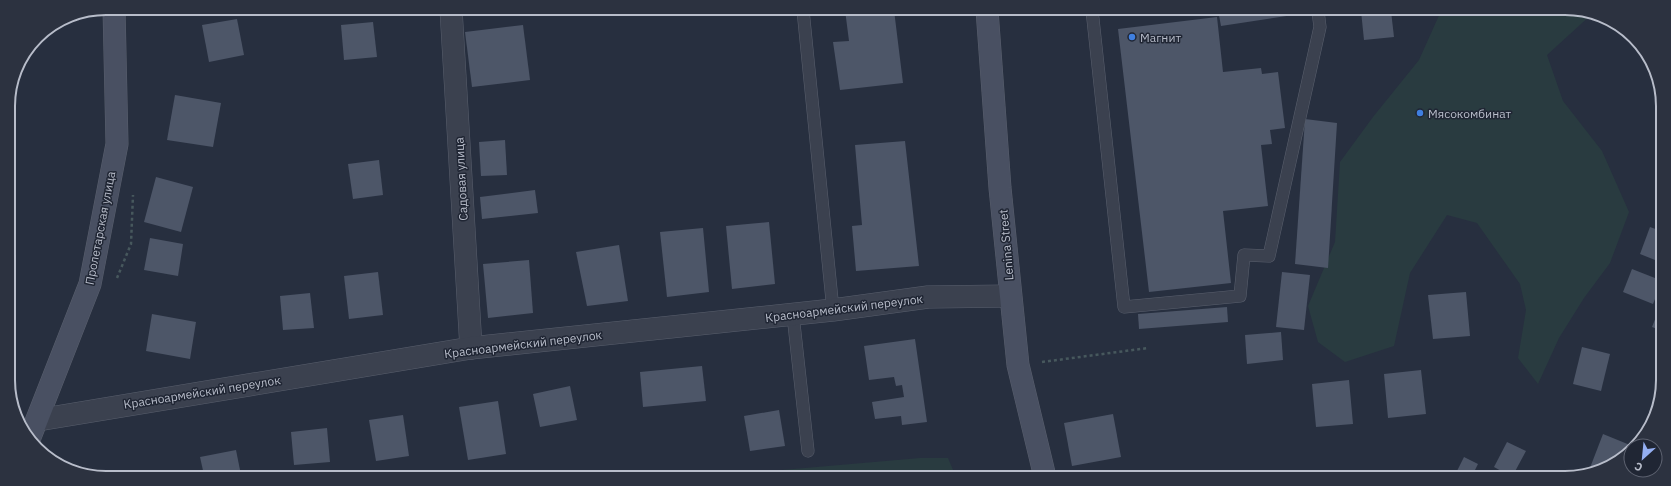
<svg xmlns="http://www.w3.org/2000/svg" width="1671" height="486" viewBox="0 0 1671 486" font-family="'IBM Plex Sans',sans-serif">
<style>
.green{fill:#293b40}
.building{fill:#4d5668}
.lines{fill:none;stroke-linecap:round;stroke-linejoin:round}
.service-casing{stroke:#595f6d;stroke-width:13}
.minor-casing{stroke:#595f6d;stroke-width:23}
.secondary-casing{stroke:#595f6d;stroke-width:23}
.path{stroke:#47585d;stroke-width:2.5;stroke-dasharray:3 3;stroke-linecap:butt}
.service{stroke:#3b414f;stroke-width:12}
.minor{stroke:#3b414f;stroke-width:22}
.secondary{stroke:#495062;stroke-width:22}
.shop-dot{fill:#3f7fe0;stroke:#202634;stroke-width:1.5}
.labels{text-anchor:middle;dominant-baseline:central;stroke-width:3;stroke-linejoin:round;paint-order:stroke}
.poi-label{font-size:12px;fill:#b8bdca;stroke:#202634;text-anchor:start}
.street-label{font-size:12px;fill:#b8bdca;stroke:#202634}
.rim{fill:none;stroke:#b8bdca;stroke-width:2}
</style>
<rect width="100%" height="100%" fill="#272f3f"/>
<g class="green">
<polygon points="1441,11 1590,11 1593,13 1547,55 1563,101 1602,151 1629,212 1610,263 1584,298 1559,338 1538,384 1518,358 1526,310 1520,284 1477,223 1447,215 1410,273 1394,346 1345,362 1318,342 1308,306 1335,242 1340,162 1373,117 1419,60"/>
<polygon points="920,458 948,458 956,477 713,476"/>
</g>
<g class="building">
<polygon points="169,8 193,8 193,9 170,13"/>
<polygon points="462,9 519,9 519,10 462,15"/>
<polygon points="845,10 894,10 903,83 840,90 833,42 849,41"/>
<polygon points="1218,10 1292,11 1293,15 1221,26"/>
<polygon points="1361,11 1391,11 1394,37 1364,40"/>
<polygon points="1217,17 1223,72 1261,68 1262,74 1278,72 1285,128 1270,130 1272,144 1261,145 1268,206 1223,211 1231,283 1149,292 1118,29"/>
<polygon points="237,19 244,55 209,62 202,25"/>
<polygon points="373,22 377,57 344,60 341,25"/>
<polygon points="523,25 530,80 472,87 465,32"/>
<polygon points="175,95 221,103 213,147 167,140"/>
<polygon points="1305,119 1337,123 1328,268 1295,264"/>
<polygon points="505,140 507,175 481,176 479,142"/>
<polygon points="905,141 919,266 856,271 852,226 862,225 855,145"/>
<polygon points="379,160 383,195 353,199 348,164"/>
<polygon points="156,177 193,187 181,232 144,222"/>
<polygon points="535,190 538,213 482,219 480,197"/>
<polygon points="769,222 775,284 732,289 726,226"/>
<polygon points="1650,227 1661,231 1660,262 1640,254"/>
<polygon points="703,228 709,292 667,297 660,232"/>
<polygon points="150,238 183,244 178,276 144,270"/>
<polygon points="619,245 628,301 587,306 576,252"/>
<polygon points="529,260 533,313 488,318 483,264"/>
<polygon points="1632,269 1660,280 1660,287 1653,304 1623,292"/>
<polygon points="378,272 383,315 349,319 344,276"/>
<polygon points="1282,272 1310,275 1304,330 1276,327"/>
<polygon points="1466,292 1470,336 1433,339 1428,295"/>
<polygon points="310,293 314,328 283,330 280,296"/>
<polygon points="1227,307 1228,322 1139,329 1138,314"/>
<polygon points="1660,307 1660,330 1652,327"/>
<polygon points="152,314 196,322 190,359 146,351"/>
<polygon points="1281,332 1283,360 1247,364 1245,335"/>
<polygon points="915,339 927,422 902,425 901,416 875,419 872,402 904,397 902,385 896,386 894,377 869,380 864,346"/>
<polygon points="1582,347 1610,354 1601,391 1573,384"/>
<polygon points="702,366 706,401 643,407 640,372"/>
<polygon points="1421,370 1426,414 1388,418 1384,374"/>
<polygon points="1349,380 1353,424 1316,427 1312,384"/>
<polygon points="570,386 577,420 540,427 533,394"/>
<polygon points="498,401 506,454 468,460 459,407"/>
<polygon points="779,410 785,446 750,451 744,416"/>
<polygon points="1113,414 1121,457 1072,466 1064,423"/>
<polygon points="403,415 409,456 376,461 369,420"/>
<polygon points="327,428 330,462 294,465 291,432"/>
<polygon points="1603,434 1630,445 1626,456 1602,471 1590,473 1588,473"/>
<polygon points="1507,442 1526,451 1512,477 1494,467"/>
<polygon points="236,450 241,475 204,475 200,457"/>
<polygon points="1464,457 1478,464 1471,478 1459,478 1455,475"/>
</g>
<g class="lines">
<defs>
<g id="service">
<polyline points="803,10 833,310"/>
<polyline points="1092,10 1124,307 1240,296 1244,255 1269,256 1320,27 1318,11"/>
<polyline points="793,315 808,451"/>
</g>
<g id="minor">
<polyline points="451,9 471,348"/>
<polyline points="38,420 471,348 833,310 928,297 1010,296"/>
</g>
<g id="secondary">
<polyline points="987,10 1000,188 1018,365 1045,477"/>
<polyline points="30,437 90,284 117,144 114,8"/>
</g>
</defs>
<use href="#service" class="service-casing"/>
<use href="#minor" class="minor-casing"/>
<use href="#secondary" class="secondary-casing"/>
<g class="path">
<polyline points="117,278 131,244 133,195"/>
<polyline points="1042,362 1148,348"/>
</g>
<use href="#service" class="service"/>
<use href="#minor" class="minor"/>
<use href="#secondary" class="secondary"/>
</g>
<g class="shop-dot">
<circle cx="1132" cy="37" r="4"/>
<circle cx="1420" cy="113" r="4"/>
</g>
<g class="labels">
<g class="poi-label">
<text x="1140" y="37">Магнит</text>
<text x="1428" y="113">Мясокомбинат</text>
</g>
<g class="street-label">
<text transform="translate(461 179) rotate(-93)">Садовая улица</text>
<text transform="translate(100 228) rotate(-79)">Пролетарская улица</text>
<text transform="translate(1006 245) rotate(-95)">Lenina Street</text>
<text transform="translate(844 308) rotate(-7)">Красноармейский переулок</text>
<text transform="translate(523 344) rotate(-7)">Красноармейский переулок</text>
<text transform="translate(202 392) rotate(-9)">Красноармейский переулок</text>
</g>
</g>
<path d="M0 0H1671V486H0ZM106 15H1565A91 91 0 0 1 1656 106V380A91 91 0 0 1 1565 471H106A91 91 0 0 1 15 380V106A91 91 0 0 1 106 15Z" fill="#2c3240" fill-rule="evenodd"/>
<path class="rim" d="M106 15H1565A91 91 0 0 1 1656 106V380A91 91 0 0 1 1565 471H106A91 91 0 0 1 15 380V106A91 91 0 0 1 106 15Z"/>
<g transform="translate(1643 458) rotate(207)"><circle r="19" fill="#202634" stroke="#5d6270"/>
<path d="M0-3L7 15L0 10L-7 15Z" fill="#94aff2"/>
<text y="-6" font-size="11" font-weight="bold" text-anchor="middle" fill="#b8bdca">С</text>
</g>
</svg>
